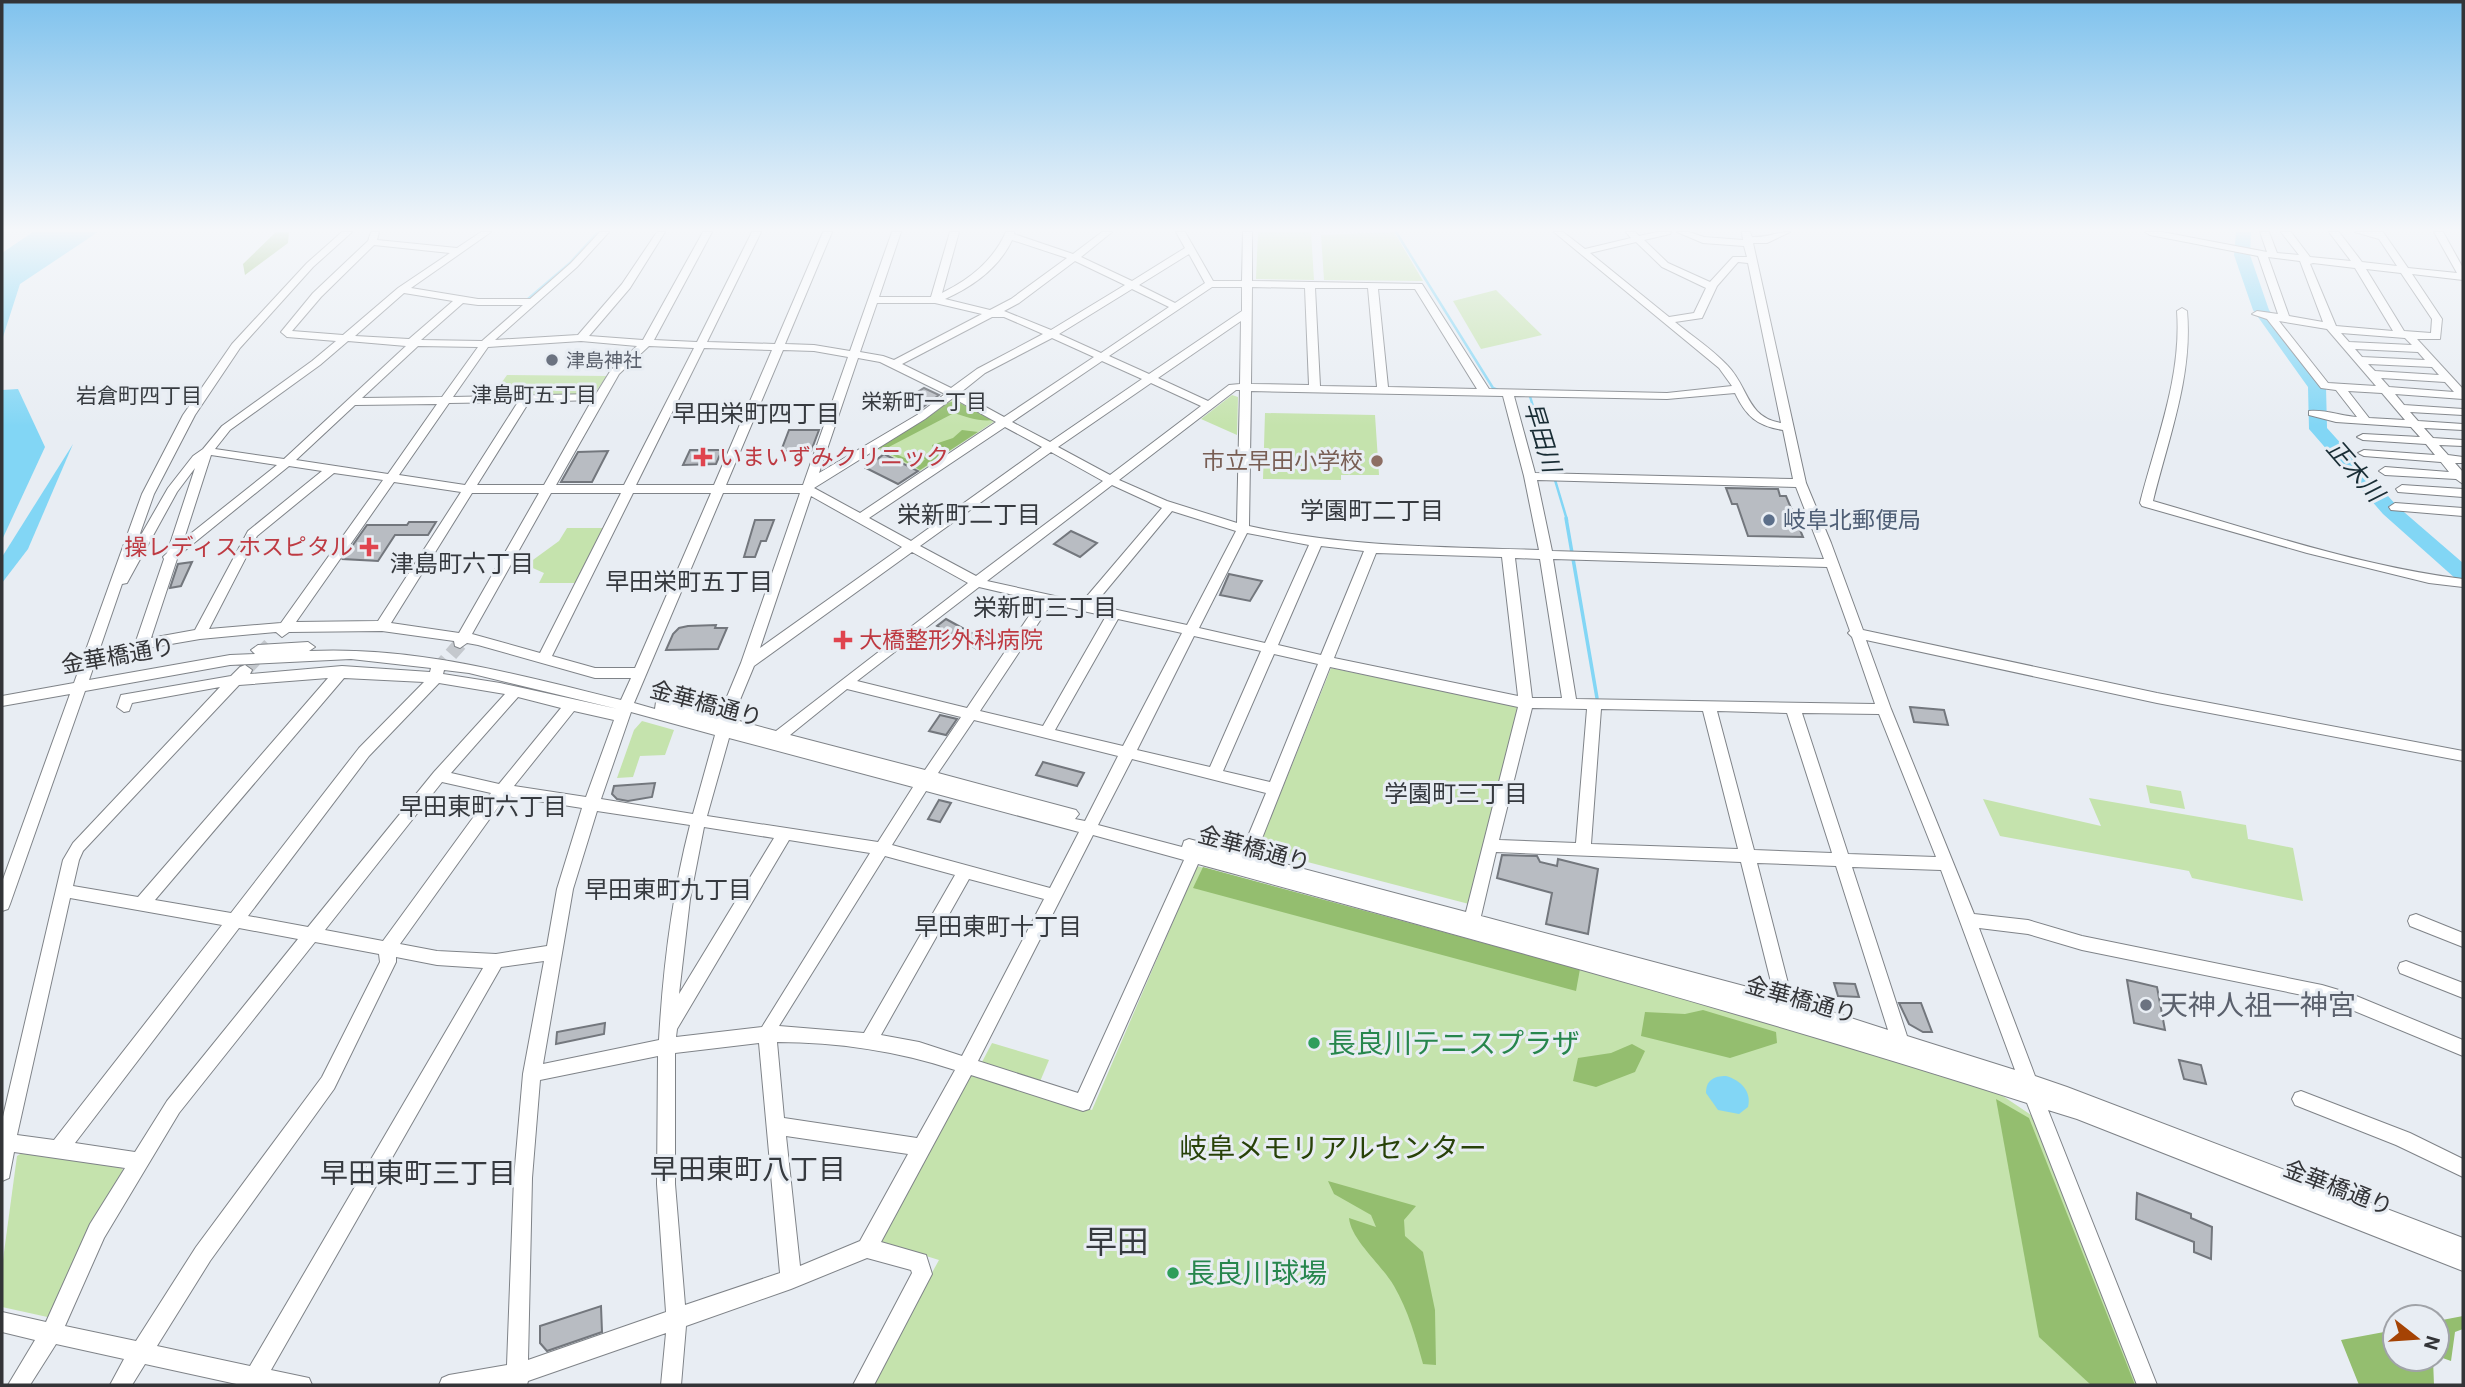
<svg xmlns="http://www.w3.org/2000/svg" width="2465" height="1387" viewBox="0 0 2465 1387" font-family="Roboto,'Noto Sans JP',sans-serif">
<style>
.green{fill:#c5e3ad}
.forest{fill:#94be6f}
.water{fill:#82d6f5}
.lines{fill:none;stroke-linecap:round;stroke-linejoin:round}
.stream-far1{stroke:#82d6f5;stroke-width:2.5}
.stream{stroke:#82d6f5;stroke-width:3.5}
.river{fill:#82d6f5;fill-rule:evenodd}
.building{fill:#b8bcc2;stroke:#73777d;stroke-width:2}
.minor-tunnel{stroke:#c4c8cd;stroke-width:14;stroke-dasharray:14 7;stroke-linecap:butt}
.minor-casing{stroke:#7f8388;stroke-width:2}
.minor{fill:#fff;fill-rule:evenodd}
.worship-dot{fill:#6b7280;stroke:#e8edf3;stroke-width:2.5}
.health-dot{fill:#e0444e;stroke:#e8edf3;stroke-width:2.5}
.education-dot{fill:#8d6e63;stroke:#e8edf3;stroke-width:2.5}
.service-dot{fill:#5c6f8a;stroke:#e8edf3;stroke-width:2.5}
.leisure-dot{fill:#2e9e5b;stroke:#e8edf3;stroke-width:2.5}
.labels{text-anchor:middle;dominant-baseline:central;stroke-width:6;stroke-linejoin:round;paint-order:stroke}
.far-worship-label{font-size:19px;fill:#5b616d;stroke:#e8edf3;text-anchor:start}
.far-neighbourhood-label{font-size:21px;fill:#363a3f;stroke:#e8edf3}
.health-label{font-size:23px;fill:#be3a42;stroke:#e8edf3;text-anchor:start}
.education-label{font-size:23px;fill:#785e54;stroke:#e8edf3;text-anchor:end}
.service-label{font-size:23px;fill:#4e5e75;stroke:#e8edf3;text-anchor:start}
.street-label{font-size:23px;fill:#333437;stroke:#e8edf3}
.neighbourhood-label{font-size:24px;fill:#363a3f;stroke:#e8edf3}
.water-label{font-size:24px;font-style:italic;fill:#192d35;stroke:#e8edf3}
.near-worship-label{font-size:28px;fill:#5b616d;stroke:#e8edf3;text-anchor:start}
.near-leisure-label{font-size:28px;fill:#27864d;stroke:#e8edf3;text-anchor:start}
.near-park-label{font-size:28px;fill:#284208;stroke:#e8edf3}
.near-neighbourhood-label{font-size:28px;fill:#363a3f;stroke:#e8edf3}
.near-quarter-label{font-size:32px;fill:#363a3f;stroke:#e8edf3}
</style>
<rect width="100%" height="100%" fill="#e8edf3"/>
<g class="green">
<polygon points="1258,232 1311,232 1314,280 1256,279"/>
<polygon points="1394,232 1423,281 1324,280 1321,235"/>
<polygon points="1496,290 1542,335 1481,349 1453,301"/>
<polygon points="507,375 607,376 594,394 492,396"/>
<polygon points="1232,395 1238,397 1237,435 1201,419"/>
<polygon points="954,398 995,421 920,471 874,447"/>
<polygon points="1265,413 1375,415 1379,475 1341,475 1341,480 1263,479"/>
<polygon points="567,528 603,528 575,583 539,583 544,573 526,565 559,541"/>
<polygon points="1331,668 1520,707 1469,904 1258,849"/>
<polygon points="642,721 674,730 665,755 640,756 633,777 617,778 634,730"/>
<polygon points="2146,785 2181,791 2185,809 2150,803"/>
<polygon points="2089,798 2246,825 2248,839 2293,848 2303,901 2192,878 2189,871 2000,836 1983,799 2101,826"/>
<polygon points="1197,866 1634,983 1997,1092 2034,1117 2139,1385 870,1385 939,1260 881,1242 879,1236 968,1075 981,1076 1092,1110"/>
<polygon points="992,1043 1049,1060 1039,1084 984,1067 982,1062"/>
<polygon points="25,1151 121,1166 124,1172 52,1318 2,1307 2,1267 17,1156"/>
</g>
<g class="forest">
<polygon points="276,232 289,232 288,243 245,275 243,264"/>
<path d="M956 401 993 420C980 422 966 417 954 413L885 449 920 465 925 459 921 457 934 450 932 445 953 438 962 430 978 432 920 470 878 447 947 403Z"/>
<polygon points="1203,867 1580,969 1576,991 1193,888"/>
<polygon points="1703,1010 1776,1032 1777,1043 1730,1058 1641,1036 1645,1012 1685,1014"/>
<polygon points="1632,1044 1645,1051 1635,1072 1596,1087 1573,1081 1578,1058 1611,1053"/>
<polygon points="1996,1099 2029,1118 2135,1385 2091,1385 2039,1337"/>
<path d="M1328 1181 1416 1206 1404 1220 1405 1236 1423 1252 1435 1310 1436 1365 1423 1364C1416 1338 1408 1310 1394 1286 1382 1265 1351 1240 1349 1218L1376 1227 1371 1215 1334 1194Z"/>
<polygon points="2463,1316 2463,1329 2455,1332 2451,1361 2437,1356 2437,1321"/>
<polygon points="2395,1330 2395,1359 2433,1359 2434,1385 2359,1385 2341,1340"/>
</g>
<g class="water">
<polygon points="33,232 98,232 20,284 2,340 2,253"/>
<polygon points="18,389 45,447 2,540 2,390"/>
<polygon points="73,444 28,549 2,583 2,557"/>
<path d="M1726 1076C1740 1080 1752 1091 1748 1107L1739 1114 1718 1110 1706 1093C1706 1080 1714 1076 1726 1076Z"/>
</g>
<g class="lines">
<g class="stream-far1">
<polyline points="1396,232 1493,388 1498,390"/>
<polyline points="528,299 570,263 598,232"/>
<polyline points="1529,393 1567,520"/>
</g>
<polyline class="stream" points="1566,518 1597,698"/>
<polygon class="river" points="2236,232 2251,232 2250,255 2269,310 2326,387 2327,428 2397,506 2463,563 2463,581 2456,579 2383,514 2309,429 2308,387 2253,310 2234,255"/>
</g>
<g class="building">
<polygon points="924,388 939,395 919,410 902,402"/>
<polygon points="789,430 819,430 811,451 781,451"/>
<polygon points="690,450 722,450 716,464 683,465"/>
<polygon points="608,451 592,482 561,482 578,452"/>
<polygon points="884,454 918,471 898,484 866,468"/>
<polygon points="1726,488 1778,489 1780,496 1786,496 1803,537 1748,536 1737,504 1732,504"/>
<polygon points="755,520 774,520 766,541 761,541 755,557 744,557"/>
<polygon points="409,522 436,522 428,535 395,535 378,561 343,559 367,525 407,525"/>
<polygon points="1071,531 1097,543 1080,557 1054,544"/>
<polygon points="192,562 181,586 170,588 178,564"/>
<polygon points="1229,574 1262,581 1250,601 1220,595"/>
<polygon points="946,619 986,641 977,649 937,626"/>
<polygon points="716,625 715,628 727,628 718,649 666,650 673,634 679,628 688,626"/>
<polygon points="1910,707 1944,710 1948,725 1914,722"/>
<polygon points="940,715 957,719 946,735 929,731"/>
<polygon points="1043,762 1084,773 1077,786 1036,775"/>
<polygon points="655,783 652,797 628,801 617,799 612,794 614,786"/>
<polygon points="939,800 951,803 940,822 928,819"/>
<polygon points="1502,855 1537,856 1540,862 1557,866 1558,859 1598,869 1588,934 1546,924 1552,893 1497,878"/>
<polygon points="2127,980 2157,987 2165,1030 2134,1023"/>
<polygon points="1834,983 1855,984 1859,997 1838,996"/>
<polygon points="1899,1003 1921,1003 1932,1032 1923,1032 1909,1024"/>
<polygon points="605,1023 604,1034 556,1044 557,1032"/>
<polygon points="2179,1060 2201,1065 2206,1084 2184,1079"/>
<polygon points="2137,1193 2191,1214 2191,1218 2212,1227 2211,1259 2194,1252 2194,1242 2136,1219"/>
<polygon points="601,1306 602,1332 547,1351 540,1343 540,1326"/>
</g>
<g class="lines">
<g class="minor-tunnel">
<polyline points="245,670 274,640"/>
<polyline points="437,670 460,644"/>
</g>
<defs>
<g id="minor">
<path d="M342 232H352L313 267 240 348 195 415 154 494 137 542 168 488 193 456 203 449 222 426 312 361 336 341 287 337 281 332 313 293 368 241 371 232H379L377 240 457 248 481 232H491L411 288 478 299H530L571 263 600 232H609L577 267 495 340 578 335 622 284 657 232H665L630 288 589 336 643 340 703 232H712L654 340 697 342 752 232H761L707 342 775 344 823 232H832L785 344 814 345 850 351 892 232H901L879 297H931L950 232H959L942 293C970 279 993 261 1006 232H1014V234L1073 254 1102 232H1112L1081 257 1132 281 1185 248 1176 232H1185L1213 281H1242L1243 232H1252V281L1422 284 1489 389 1667 393 1732 386 1719 368 1554 232H1563L1585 249 1631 238 1626 232H1635L1639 236 1657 232H1671L1670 234 1644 240 1668 263 1710 282 1733 257H1747L1744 246 1703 243 1677 232H1689L1704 237 1743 240 1742 232H1750L1752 237C1766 238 1776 232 1790 232L1767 243H1753L1806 483 1831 543 1863 630 2157 693 2463 751V761L2157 703 1866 640 1891 709 1974 914 2028 920 2082 936 2322 985 2349 993 2463 1040V1056L2340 1005 2322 999 2082 950 2028 934 1979 928 2035 1076 2067 1087 2463 1238V1271L2077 1119 2048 1110 2157 1385H2137L2027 1103C1753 1015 1476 940 1198 864L1089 1109 1083 1111 971 1075 881 1242 926 1255 932 1274 874 1385H853L912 1273 911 1270 867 1258 791 1289 686 1326 681 1385H661L666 1333 528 1381 527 1385H439L442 1378 449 1375 507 1365 514 1178 523 1074 544 961 501 967 271 1370 309 1378 312 1385H241L145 1364 132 1385H110L124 1359 56 1344 30 1385H8L35 1340 2 1332V1312L46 1322 90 1224 125 1168 14 1152 9 1178 2 1181V1121L63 860 73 843 220 687 132 703 129 711 124 712 117 707 121 695 231 676 240 667 245 665 252 670 250 674 342 666 430 672 431 668 351 659 230 665 85 691 10 904 8 909 2 911V882L70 694 2 706V696L74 683 142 494 183 415 232 344 307 263ZM1012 240 1067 258 1011 299 990 310 945 299C972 287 999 268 1012 240ZM1636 242 1662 267 1706 288 1694 313 1669 317 1590 253ZM374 245 450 253 398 288 343 335 292 331 321 297ZM1189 254 1205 283 1175 303 1139 285ZM1075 261 1125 285 1051 330 1004 311 1019 303ZM1738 262 1748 263 1781 423C1746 417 1749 387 1727 365 1712 349 1692 336 1675 322L1702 318 1717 286ZM1212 287H1242V311L1149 374 1109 356ZM1252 287 1305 288 1309 385 1251 384ZM1315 288H1368L1377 387 1320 386ZM1132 289 1169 307 1101 353 1059 334ZM1378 289H1415L1477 389 1388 387ZM404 293 453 301 409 339 355 336ZM463 303 478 305H523L482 341 421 340ZM877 303H935L982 314 894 360 883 356 860 352ZM992 317H1004L1043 334 977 369 951 388 902 364ZM1241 321 1240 384 1229 385 1208 401 1158 378ZM1052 338 1094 357 1004 417 960 393 985 373ZM348 341 406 346 284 459 215 449 230 430 320 365ZM581 341 637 346 611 370 596 394 453 397 488 347ZM418 346 478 347 442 397 362 398ZM649 346 694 348 624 485H556L619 374ZM704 348 772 350 714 485H636ZM783 350 814 351 848 357 803 485H726ZM858 358 880 362 945 394 917 415 819 473ZM1102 361 1142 379 1050 442 1012 422ZM1151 383 1201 406 1110 475 1058 447ZM1236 390H1240L1237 523 1167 501 1119 480ZM1251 391 1503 396 1524 476 1539 550C1442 547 1344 547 1249 526ZM1735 393C1746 416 1757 426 1783 430L1793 479 1535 473 1514 396 1667 399ZM953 398 996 422 860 513 814 488 925 419ZM592 400 544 485H477L529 402ZM518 402 465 485 399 475 449 403ZM437 404 388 474 296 460 355 405ZM1005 427 1042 447 911 541 869 518ZM1051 452 1103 481 976 576 920 546ZM211 455 277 465 184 539ZM289 466 322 471 248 531 195 630 151 638 178 556ZM195 468 167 553 163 557 164 559 135 644 137 647 142 649 200 639 276 632 282 637 289 632 382 631 454 641 455 646 460 648 467 643 478 645 595 678H631L621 700C519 675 416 646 309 651L315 647 308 642 258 645 251 650 255 654 230 655 89 680 122 584 127 583 177 492ZM334 473 383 480 281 623 209 629 257 536ZM1537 480 1796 487 1824 559 1552 551ZM394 482 461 492 378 621 296 622ZM1112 485 1162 508 1082 602 987 581ZM472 493H539L459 633 391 623ZM551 493H621L540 653 472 634ZM633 493H711L635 668H595L552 656ZM723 493H800L741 663 719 716 661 701 656 702 655 709 634 703ZM811 496 902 547 760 648ZM1172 511 1236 531 1187 625 1094 605ZM1247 533 1309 545 1265 643 1199 628ZM1321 546 1364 551 1321 655 1278 645ZM912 552 968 583 776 731 732 719 754 666ZM1376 553 1502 557 1518 696 1334 658ZM1515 558 1540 559 1562 698H1532ZM1553 559 1827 567 1850 631 1848 633 1852 637 1875 704 1576 699ZM979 587 1039 601 967 708 857 681ZM1051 604 1106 616 1043 726 980 711ZM1118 619 1182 633 1123 746 1055 730ZM1194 636 1261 651 1210 767 1137 750ZM1274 654 1318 664 1270 782 1223 771ZM1330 667 1518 707 1466 912 1255 856ZM444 670 469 673 618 709 500 683 443 674ZM328 678 138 897 73 886 79 860 83 851 239 685ZM344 678 424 682 359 748 231 913 155 900ZM439 683 505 694 434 772 308 927 248 916 369 756ZM847 689 961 717 925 770 790 735ZM518 697 561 708 499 784 451 773ZM1532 708 1587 709 1576 843 1499 840ZM1601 709 1703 711 1738 849 1591 844ZM574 711 614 720 586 797 514 786ZM1717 711 1787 713 1832 853 1754 850ZM631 712 715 735 693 814 601 799ZM1802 713 1879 714 1936 857 1848 854ZM974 720 1118 756 1085 821 1075 819 1079 814 1076 810 938 773ZM729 738 913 787 878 842 707 816ZM1132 759 1266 793 1241 853 1189 839 1184 841 1182 847 1098 825ZM442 782 491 793 383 941 325 930ZM926 791 1079 832 1050 888 892 845ZM506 796 582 808 557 889 547 946 496 954 437 951 400 944ZM597 811 690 825C672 895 663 968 659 1040L543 1064 573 889ZM704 827 774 838 679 994 690 899ZM1093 835 1184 860 1078 1093 978 1061ZM789 840 870 853 762 1027 676 1037 677 1029ZM1496 852 1741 862 1774 994 1481 916ZM885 856 955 875 864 1033 779 1026ZM1757 863 1836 866 1888 1030 1792 999ZM1852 867 1941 870 2015 1070 1907 1036ZM969 879 1044 899 962 1056 919 1042 881 1035ZM70 898 222 925 54 1140 17 1135ZM239 928 298 939 167 1101 135 1152 75 1143ZM315 942 379 954 380 962 322 1077 196 1247 136 1341 65 1326 104 1238 179 1113ZM396 957 437 965 483 968 250 1366 157 1346 210 1261 334 1089 396 962ZM777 1042C837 1042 897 1051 955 1070L917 1138 784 1118ZM759 1043 780 1273 685 1305 675 1184V1053ZM658 1056 657 1184 666 1312 528 1360 532 1178 540 1080ZM786 1136 908 1154 860 1241 800 1266Z"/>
<path d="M2145 232H2162L2267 252 2260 232H2269L2277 253 2299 255 2281 232H2291L2310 257 2351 261 2329 232H2339L2362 262 2397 266 2379 239 2355 232H2383L2408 268 2457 273 2434 232H2443L2463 268V280L2412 274 2442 319 2440 339H2417L2463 389V399L2395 394 2404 405 2463 409V415L2410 412 2418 421 2463 424V430L2424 428 2433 438 2463 440V446L2439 445 2448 455 2463 457V463H2455L2463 472V484L2456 479 2385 475 2379 471 2385 467 2449 472 2441 462 2364 456 2358 453 2364 450 2435 455 2426 444 2363 440 2357 437 2363 434 2420 437 2411 427 2336 422 2309 415V411C2323 409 2342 416 2357 417L2336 390 2321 388 2267 319 2252 314 2257 311 2278 314 2258 256 2150 235ZM2268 257 2300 261 2323 322 2289 316ZM2313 263 2355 268 2393 331 2336 326 2310 264ZM2366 269 2401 273 2432 319 2431 333 2404 331ZM2279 321 2327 329 2376 386 2328 383ZM2341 333 2405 338 2412 345 2349 342ZM2355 349 2418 352 2425 360 2362 357ZM2368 364 2432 367 2439 375 2375 371ZM2381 378 2445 382 2454 392 2389 387ZM2348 391 2382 393 2405 420 2369 418Z"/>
<path d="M2182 308 2187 311C2193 376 2168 439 2153 501 2254 530 2358 566 2463 579V587L2429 583 2307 553 2142 506 2140 503C2156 440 2182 377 2177 311Z"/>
<polygon points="2402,485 2463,489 2463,497 2398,492 2396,489"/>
<polygon points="2395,503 2463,508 2463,516 2391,510 2389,507"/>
<polygon points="2416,914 2463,933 2463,947 2410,926 2408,921 2410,916"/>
<polygon points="2406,961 2463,983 2463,998 2400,973 2398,968 2400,963"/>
<polygon points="2301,1091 2410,1133 2463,1159 2463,1177 2396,1145 2295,1105 2292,1099 2295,1093"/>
</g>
</defs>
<use href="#minor" class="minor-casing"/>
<use href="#minor" class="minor"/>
</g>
<linearGradient id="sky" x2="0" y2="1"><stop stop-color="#7fc2ed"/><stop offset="0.54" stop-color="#f5f7fa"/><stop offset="1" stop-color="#f5f7fa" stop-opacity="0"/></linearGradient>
<rect width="2465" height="426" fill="url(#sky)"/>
<g class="worship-dot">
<circle cx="552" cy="360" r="7"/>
<circle cx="2146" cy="1005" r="7"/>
</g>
<g class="health-dot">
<path d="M699.5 446.5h7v7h7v7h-7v7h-7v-7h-7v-7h7z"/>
<path d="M365.5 536.5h7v7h7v7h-7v7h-7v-7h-7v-7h7z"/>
<path d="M839.5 629.5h7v7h7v7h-7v7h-7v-7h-7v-7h7z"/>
</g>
<circle class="education-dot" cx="1377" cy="461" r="7"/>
<circle class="service-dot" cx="1769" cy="520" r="7"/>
<g class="leisure-dot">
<circle cx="1314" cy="1043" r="7"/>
<circle cx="1173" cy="1273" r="7"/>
</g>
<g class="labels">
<g class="far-worship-label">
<text x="566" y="360">津島神社</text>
</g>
<g class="far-neighbourhood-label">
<text x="534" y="395">津島町五丁目</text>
<text x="139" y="396">岩倉町四丁目</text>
<text x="924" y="402">栄新町一丁目</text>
</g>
<g class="health-label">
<text x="719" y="457">いまいずみクリニック</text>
<text x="353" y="547" text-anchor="end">操レディスホスピタル</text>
<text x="859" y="640">大橋整形外科病院</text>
</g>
<g class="education-label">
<text x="1363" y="461">市立早田小学校</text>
</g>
<g class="service-label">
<text x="1783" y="520">岐阜北郵便局</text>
</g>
<g class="street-label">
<text transform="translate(118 656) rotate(-10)">金華橋通り</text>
<text transform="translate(706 704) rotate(15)">金華橋通り</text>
<text transform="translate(1254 849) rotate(15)">金華橋通り</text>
<text transform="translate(1801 1000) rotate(16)">金華橋通り</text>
<text transform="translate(2338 1188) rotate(21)">金華橋通り</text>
</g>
<g class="neighbourhood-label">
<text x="756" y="414">早田栄町四丁目</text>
<text x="1372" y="511">学園町二丁目</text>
<text x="969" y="515">栄新町二丁目</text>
<text x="462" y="564">津島町六丁目</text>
<text x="689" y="582">早田栄町五丁目</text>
<text x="1045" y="608">栄新町三丁目</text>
<text x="1456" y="794">学園町三丁目</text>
<text x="483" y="807">早田東町六丁目</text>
<text x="668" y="890">早田東町九丁目</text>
<text x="998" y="927">早田東町十丁目</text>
</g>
<g class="water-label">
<text transform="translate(1542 437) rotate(73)">早田川</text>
<text transform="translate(2355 471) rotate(49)">正木川</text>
</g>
<g class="near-worship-label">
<text x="2160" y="1005">天神人祖一神宮</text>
</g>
<g class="near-leisure-label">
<text x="1328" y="1043">長良川テニスプラザ</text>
<text x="1187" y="1273">長良川球場</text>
</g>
<g class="near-park-label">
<text x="1333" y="1148">岐阜メモリアルセンター</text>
</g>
<g class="near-neighbourhood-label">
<text x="748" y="1169">早田東町八丁目</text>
<text x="418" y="1173">早田東町三丁目</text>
</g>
<g class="near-quarter-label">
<text x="1117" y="1242">早田</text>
</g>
</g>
<rect width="2465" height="1387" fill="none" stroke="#333437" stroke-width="7"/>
<g transform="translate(2416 1338) rotate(107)"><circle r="33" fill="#e8edf3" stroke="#a0a3a8" stroke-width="2"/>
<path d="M0-5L12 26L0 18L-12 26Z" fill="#a54304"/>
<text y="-10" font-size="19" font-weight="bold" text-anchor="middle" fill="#333437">N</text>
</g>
</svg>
